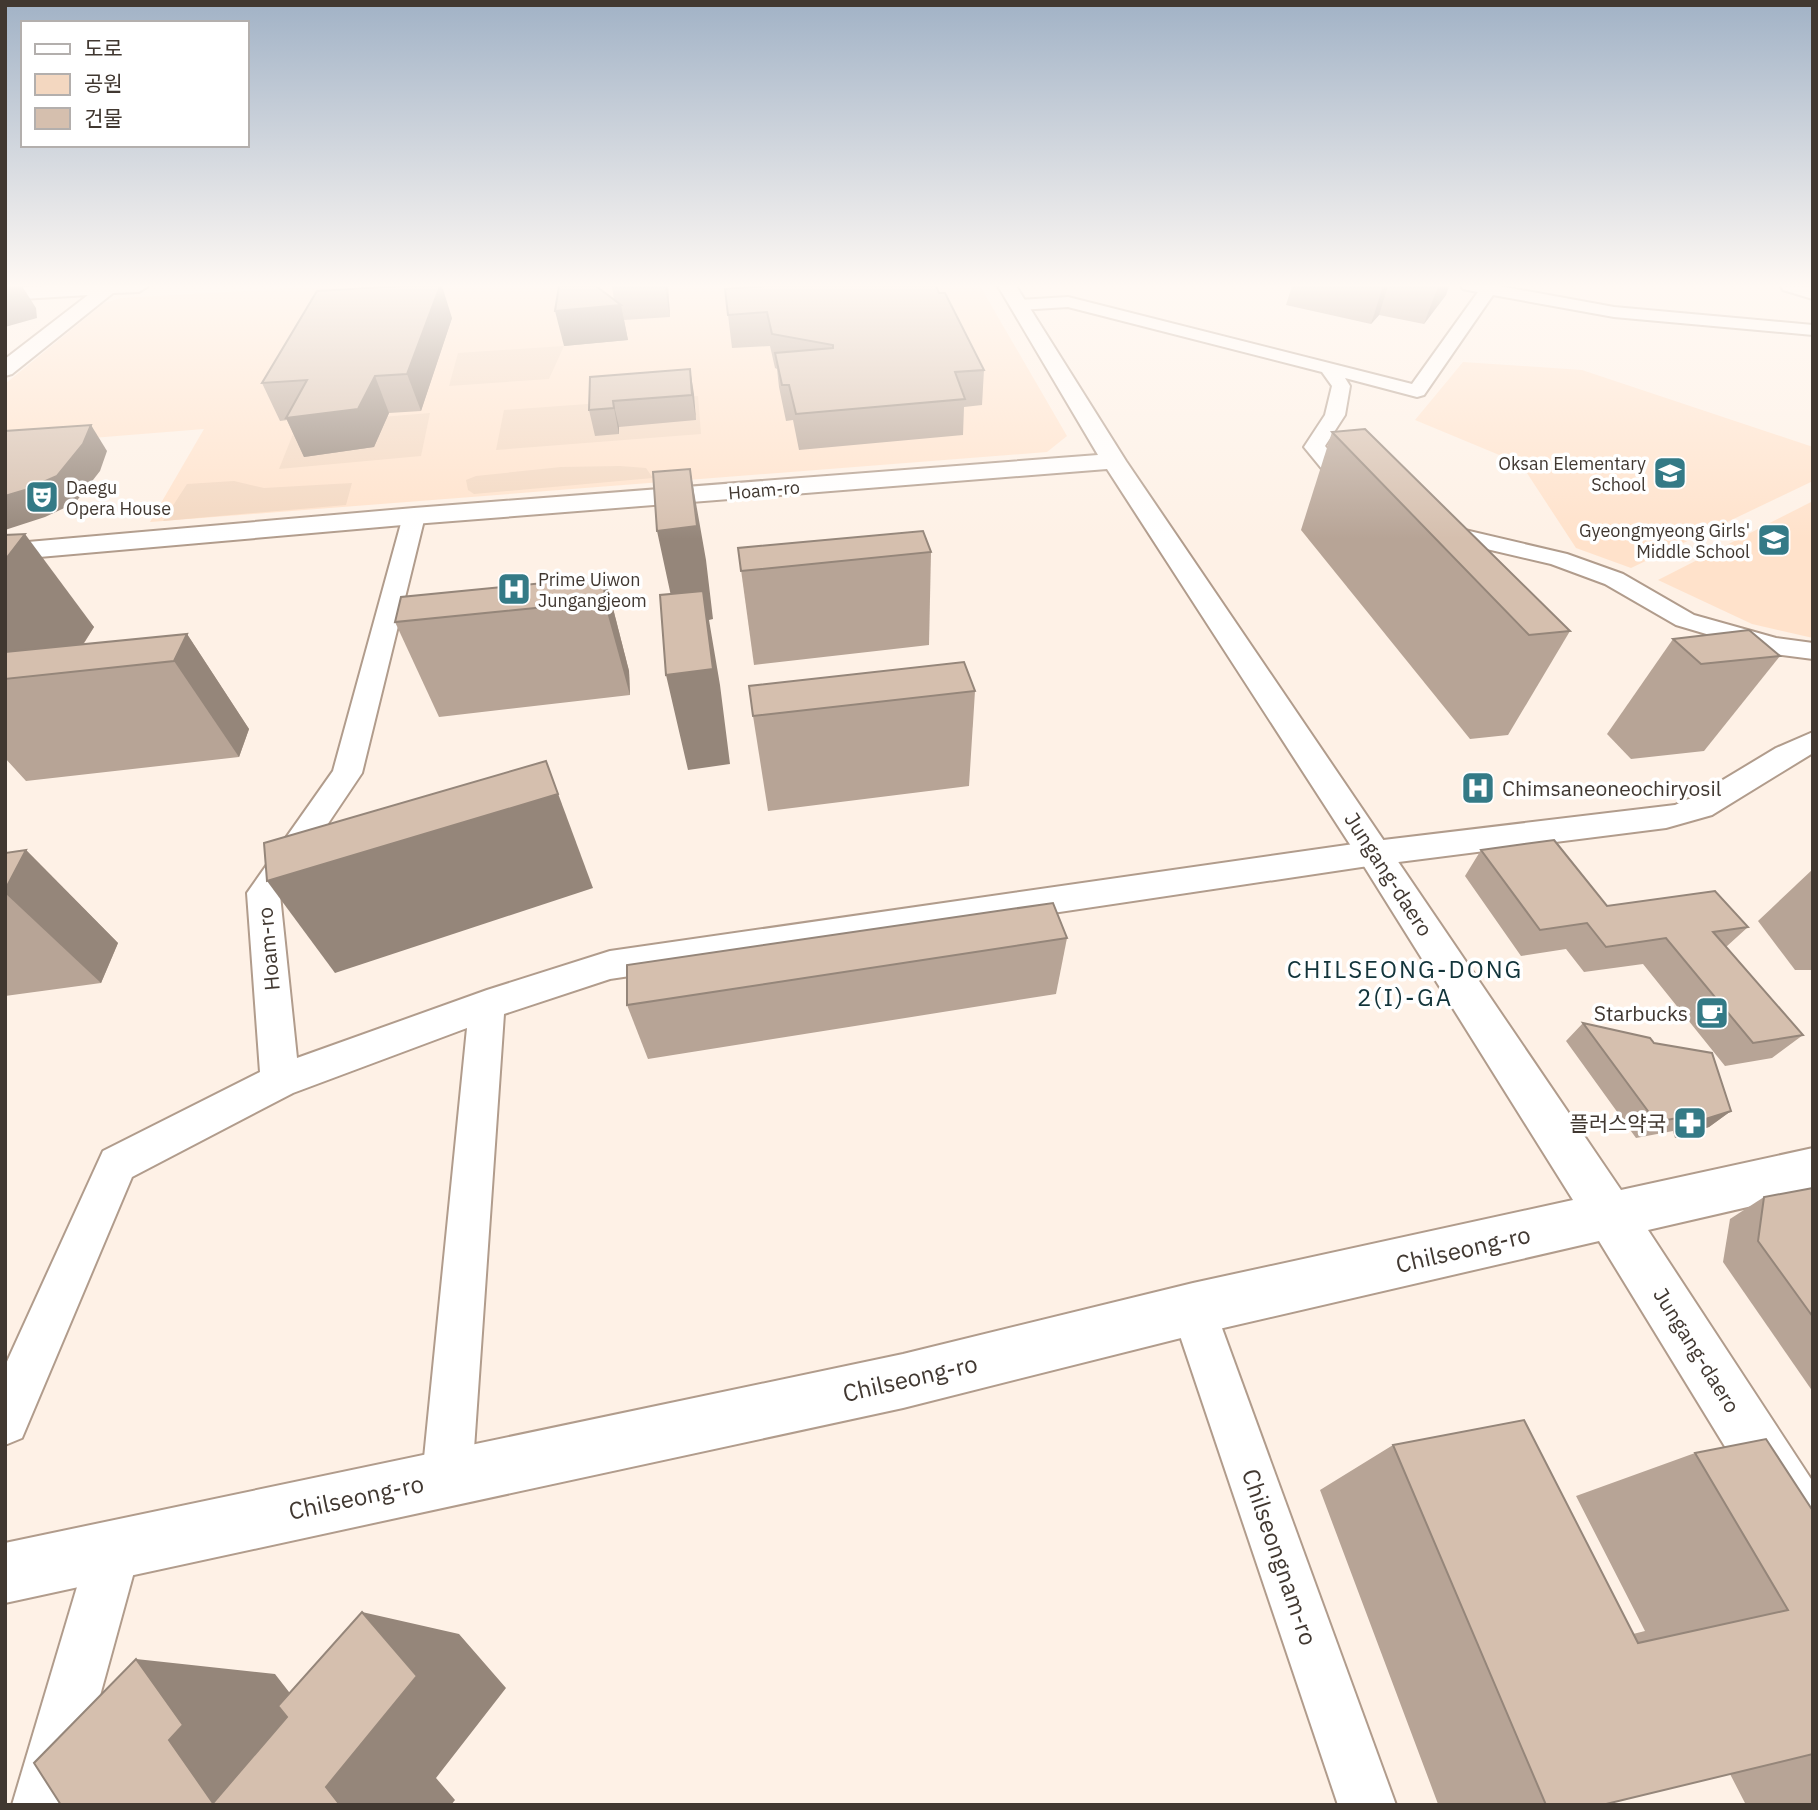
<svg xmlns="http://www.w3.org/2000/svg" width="1818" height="1810" viewBox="0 0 1818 1810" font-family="'IBM Plex Sans','Noto Sans KR',sans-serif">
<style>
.built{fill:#ffe2cb}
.green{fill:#f3d7c0}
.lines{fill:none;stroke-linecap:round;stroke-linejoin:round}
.street-casing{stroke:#b19c8c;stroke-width:4}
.secondary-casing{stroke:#b19c8c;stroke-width:4}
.street{fill:#fff;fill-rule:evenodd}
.secondary{fill:#fff;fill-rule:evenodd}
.wall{fill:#b7a496}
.shaded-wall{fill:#95867a}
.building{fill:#d5bfae;stroke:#95867a;stroke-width:2}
.labels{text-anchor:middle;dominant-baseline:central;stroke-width:7;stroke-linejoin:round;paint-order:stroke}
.far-poi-label{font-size:18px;fill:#413831;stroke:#fff;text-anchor:end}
.far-street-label{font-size:18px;fill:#413831;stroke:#fff}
.poi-label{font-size:21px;fill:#413831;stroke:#fff;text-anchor:end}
.street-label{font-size:21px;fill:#413831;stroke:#fff}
.quarter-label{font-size:24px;letter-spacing:2px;fill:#12343a;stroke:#fff}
.near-street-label{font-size:24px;fill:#413831;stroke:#fff}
</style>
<rect width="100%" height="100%" fill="#fef1e6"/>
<g class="built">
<polygon points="327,286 980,286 1067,436 1047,452 150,522 204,429 5,445 5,384 104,303 121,298"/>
<polygon points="1463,362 1582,370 1813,447 1813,481 1631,568 1576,548 1521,464 1415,420"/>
<polygon points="1813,501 1813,638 1752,624 1658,580"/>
</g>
<g class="green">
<polygon points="564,346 549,379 449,386 458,353"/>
<polygon points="698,396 701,434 496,450 504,410"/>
<polygon points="430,413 421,456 279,469 297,424"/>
<polygon points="620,466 646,468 653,478 474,494 468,490 466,480 476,476 561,467"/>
<polygon points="234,481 264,488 352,483 346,505 163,521 187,484"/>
</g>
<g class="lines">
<defs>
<g id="street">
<polygon points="1461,286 1499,286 1614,307 1813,325 1813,335 1614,317 1493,295 1424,395 1417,397 1345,378 1350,386 1345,415 1325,446 1364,492 1361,497 1345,497 1304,447 1325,415 1332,386 1322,372 1068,307 1019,310 1011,305 1019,300 1068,297 1412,384 1478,292 1463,289"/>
<polygon points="414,509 422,511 425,516 362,773 280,895 297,1058 487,990 610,951 1375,841 1675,805 1698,795 1776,748 1813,732 1813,753 1712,815 1666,828 1375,865 610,979 504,1014 472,1478 464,1495 447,1503 430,1495 422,1478 467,1028 293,1093 132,1177 22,1438 5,1445 5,1366 103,1151 260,1072 247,893 333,771 403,516 406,511"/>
<polygon points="1435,523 1567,554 1623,574 1694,615 1776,638 1813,643 1813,659 1774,654 1676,625 1605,584 1551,564 1427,535 1424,530 1427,525"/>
<polygon points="1193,1287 1209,1293 1215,1309 1396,1805 1338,1805 1171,1309 1177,1293"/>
<polygon points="114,1524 132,1532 140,1550 70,1805 12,1805 88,1550 96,1532"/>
</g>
<g id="secondary">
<polygon points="46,286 148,286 139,292 113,293 12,374 5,376 5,359 88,295 5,300 5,288"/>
<polygon points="998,286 1016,286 1126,461 1621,1190 1813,1148 1813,1192 1648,1230 1813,1482 1813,1564 1792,1556 1599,1241 1193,1335 903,1408 5,1603 5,1543 903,1354 1193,1283 1573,1200 1362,863 1107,469 414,524 5,560 5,544 414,508 1098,455"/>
<polygon points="1781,286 1813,287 1813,299 1783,290"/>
</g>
</defs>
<use href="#street" class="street-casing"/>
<use href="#secondary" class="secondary-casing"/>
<use href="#street" class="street"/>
<use href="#secondary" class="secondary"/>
</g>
<g class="wall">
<polygon points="612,286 668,286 670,317 624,320 628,340 564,346 614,300"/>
<polygon points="759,286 936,286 984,370 982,405 964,407 963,435 799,450 793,420 786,421 779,387 777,369 775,368 770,346 732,348 728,315"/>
<polygon points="1292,286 1449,286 1446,295 1424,324 1379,315 1371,324 1286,305"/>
<polygon points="452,318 421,411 389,413 374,447 304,457 287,420 280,421 262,383"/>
<polygon points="690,369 696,420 619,427 619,434 595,436 589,410"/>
<polygon points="1332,432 1570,631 1508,735 1470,739 1301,530"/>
<polygon points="5,535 94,627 83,645 187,634 249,729 239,757 26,781 5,758"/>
<polygon points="738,548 931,552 929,645 754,665"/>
<polygon points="605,577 629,671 630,695 439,717 395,622"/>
<polygon points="1673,639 1780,656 1704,751 1631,759 1607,734"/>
<polygon points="975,691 969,786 768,811 753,716"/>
<polygon points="26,850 118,943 101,983 5,996 5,853"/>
<polygon points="1481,850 1607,906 1748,927 1726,947 1803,1035 1772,1058 1725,1066 1643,964 1584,972 1566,949 1521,956 1465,876"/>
<polygon points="1813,869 1813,970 1795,970 1758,921"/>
<polygon points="1067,938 1056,994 648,1059 627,1005"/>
<polygon points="1583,1023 1654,1043 1731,1111 1709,1127 1675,1138 1673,1131 1636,1138 1566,1041"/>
<polygon points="1813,1188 1813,1392 1723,1262 1730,1219 1764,1197"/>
<polygon points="1393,1445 1633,1634 1645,1631 1576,1496 1695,1453 1813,1511 1813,1805 1746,1805 1730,1774 1602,1805 1448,1805 1438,1804 1320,1490"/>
</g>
<g class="shaded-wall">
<polygon points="5,286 22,286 36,308 37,318 5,327"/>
<polygon points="440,286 442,286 452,318 421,411 407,374"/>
<polygon points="665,286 668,286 670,317"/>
<polygon points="1383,286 1388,286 1379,315 1371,324"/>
<polygon points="1438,286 1449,286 1446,295 1424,324"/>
<polygon points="621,305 628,340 564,346 555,311"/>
<polygon points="690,369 694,394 696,420 692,395"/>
<polygon points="375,376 389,413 374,447 304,457 286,418"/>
<polygon points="613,401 619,427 619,434 614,408"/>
<polygon points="91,425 107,451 100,471 75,503 45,517 5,530 5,496"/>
<polygon points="690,469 706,560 713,619 709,620 720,685 730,764 688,770 666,675 677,624 657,531"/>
<polygon points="25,534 94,627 65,672 5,664 5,560"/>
<polygon points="605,577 629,671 630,695 604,601"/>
<polygon points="187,634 249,729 239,757 174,661"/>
<polygon points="546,761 593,888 335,973 267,881"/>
<polygon points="26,850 118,943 101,983 5,893 5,890"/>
<polygon points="1731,1111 1709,1127 1675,1138 1696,1122"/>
<polygon points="362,1612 459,1634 506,1688 436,1778 455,1800 451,1805 340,1805 213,1803 169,1740 136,1659 275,1674 317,1728"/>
</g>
<g class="building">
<polygon points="403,286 440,286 407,374 375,376 358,409 286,418 307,380 262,383 317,291"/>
<polygon points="559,286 596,286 621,305 555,311"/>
<polygon points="766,286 936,286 939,293 945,293 984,370 955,372 965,399 796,414 789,385 782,385 775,353 833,348 833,345 772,334 767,312 728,315 725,289"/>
<polygon points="690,369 692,395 613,401 614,408 589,410 590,377"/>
<polygon points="91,425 83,444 57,476 25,490 5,496 5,431"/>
<polygon points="1365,429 1570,631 1529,635 1332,432"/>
<polygon points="690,469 697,526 657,531 653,472"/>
<polygon points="923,531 931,552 741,571 738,548"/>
<polygon points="25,534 5,560 5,535"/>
<polygon points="605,577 604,601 395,622 401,597"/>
<polygon points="703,591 713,669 666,675 660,595"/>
<polygon points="1749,630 1780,656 1701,664 1673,639"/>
<polygon points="187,634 174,661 5,679 5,652"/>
<polygon points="964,662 975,691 753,716 749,686"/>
<polygon points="546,761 558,794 267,881 264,843"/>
<polygon points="1554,840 1607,906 1715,891 1748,927 1713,932 1803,1035 1753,1043 1666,938 1606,947 1587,923 1540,930 1481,850"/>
<polygon points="26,850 5,890 5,853"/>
<polygon points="1053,903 1067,938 627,1005 627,965"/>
<polygon points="1583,1023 1650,1038 1654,1043 1712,1053 1731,1111 1696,1122 1694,1115 1656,1122"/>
<polygon points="1813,1188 1813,1317 1758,1241 1764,1197"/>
<polygon points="1524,1420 1638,1643 1788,1610 1695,1453 1766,1439 1813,1511 1813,1754 1602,1805 1546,1805 1393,1445"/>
<polygon points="362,1612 417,1676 326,1787 340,1805 61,1805 34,1763 136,1659 183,1725 169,1740 213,1803 287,1717 278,1706"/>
</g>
<linearGradient id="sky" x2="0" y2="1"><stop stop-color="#a1b2c6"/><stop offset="0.53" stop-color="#fff9f4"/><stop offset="1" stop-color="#fff9f4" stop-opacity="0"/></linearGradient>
<rect width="1818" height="539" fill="url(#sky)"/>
<defs>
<symbol id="school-square" viewBox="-11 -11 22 22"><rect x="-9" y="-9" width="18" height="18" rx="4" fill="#347a86" stroke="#fff"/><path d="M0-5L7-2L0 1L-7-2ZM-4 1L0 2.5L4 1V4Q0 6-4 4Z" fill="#fff"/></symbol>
<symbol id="theatre-square" viewBox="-11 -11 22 22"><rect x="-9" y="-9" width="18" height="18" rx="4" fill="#347a86" stroke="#fff"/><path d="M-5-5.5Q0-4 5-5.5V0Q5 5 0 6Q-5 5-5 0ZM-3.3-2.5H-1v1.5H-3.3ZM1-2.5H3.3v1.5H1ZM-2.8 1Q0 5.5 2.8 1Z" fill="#fff"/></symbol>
<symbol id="hospital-square" viewBox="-11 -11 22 22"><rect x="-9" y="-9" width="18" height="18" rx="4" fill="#347a86" stroke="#fff"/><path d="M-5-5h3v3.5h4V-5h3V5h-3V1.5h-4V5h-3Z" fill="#fff"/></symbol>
<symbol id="cafe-square" viewBox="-11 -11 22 22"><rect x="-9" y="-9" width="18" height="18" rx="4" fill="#347a86" stroke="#fff"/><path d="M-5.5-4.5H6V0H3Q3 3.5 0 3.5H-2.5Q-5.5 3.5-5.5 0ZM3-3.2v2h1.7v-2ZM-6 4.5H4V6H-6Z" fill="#fff"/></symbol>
<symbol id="pharmacy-square" viewBox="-11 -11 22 22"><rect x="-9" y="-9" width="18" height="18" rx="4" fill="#347a86" stroke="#fff"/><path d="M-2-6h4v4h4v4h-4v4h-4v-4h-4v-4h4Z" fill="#fff"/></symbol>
</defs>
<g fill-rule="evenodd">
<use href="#school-square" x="1651" y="454" width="38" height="38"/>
<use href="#theatre-square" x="23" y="478" width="38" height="38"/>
<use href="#school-square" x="1755" y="521" width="38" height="38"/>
<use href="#hospital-square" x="495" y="570" width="38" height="38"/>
<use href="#hospital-square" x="1459" y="769" width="38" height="38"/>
<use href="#cafe-square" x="1693" y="994" width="38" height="38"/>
<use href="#pharmacy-square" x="1671" y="1104" width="38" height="38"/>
</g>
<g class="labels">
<g class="far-poi-label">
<text x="1646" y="463">Oksan Elementary<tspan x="1646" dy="21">School</tspan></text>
<text x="66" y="487" text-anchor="start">Daegu<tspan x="66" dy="21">Opera House</tspan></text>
<text x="1750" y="530">Gyeongmyeong Girls'<tspan x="1750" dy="21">Middle School</tspan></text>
<text x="538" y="579" text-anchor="start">Prime Uiwon<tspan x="538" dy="21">Jungangjeom</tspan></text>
</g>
<g class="far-street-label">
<text transform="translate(764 490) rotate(-5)">Hoam-ro</text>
</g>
<g class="poi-label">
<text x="1502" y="788" text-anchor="start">Chimsaneoneochiryosil</text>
<text x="1688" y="1013">Starbucks</text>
<text x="1666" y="1123">플러스약국</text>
</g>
<g class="street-label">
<text transform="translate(1389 874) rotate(57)">Jungang-daero</text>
<text transform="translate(268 949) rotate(-95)">Hoam-ro</text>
<text transform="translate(1697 1350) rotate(58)">Jungang-daero</text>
</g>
<g class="quarter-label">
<text x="1405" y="969">CHILSEONG-DONG<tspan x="1405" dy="28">2(I)-GA</tspan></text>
</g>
<g class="near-street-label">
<text transform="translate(1463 1249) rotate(-13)">Chilseong-ro</text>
<text transform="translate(910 1378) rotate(-13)">Chilseong-ro</text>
<text transform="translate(356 1497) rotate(-12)">Chilseong-ro</text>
<text transform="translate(1280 1557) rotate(71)">Chilseongnam-ro</text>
</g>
</g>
<rect width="1818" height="1810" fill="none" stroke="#413831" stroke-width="14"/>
<rect x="21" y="21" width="228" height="126" fill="#ffffff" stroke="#b3afad" stroke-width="2"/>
<rect x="35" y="44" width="35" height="10" fill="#ffffff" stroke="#b3afad" stroke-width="2"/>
<text x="84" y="56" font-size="21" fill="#413831">도로</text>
<rect x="35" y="74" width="35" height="21" fill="#f3d7c0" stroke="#b3afad" stroke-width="2"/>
<text x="84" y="91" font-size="21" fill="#413831">공원</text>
<rect x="35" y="108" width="35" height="21" fill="#d5bfae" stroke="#b3afad" stroke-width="2"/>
<text x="84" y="126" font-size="21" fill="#413831">건물</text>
</svg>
